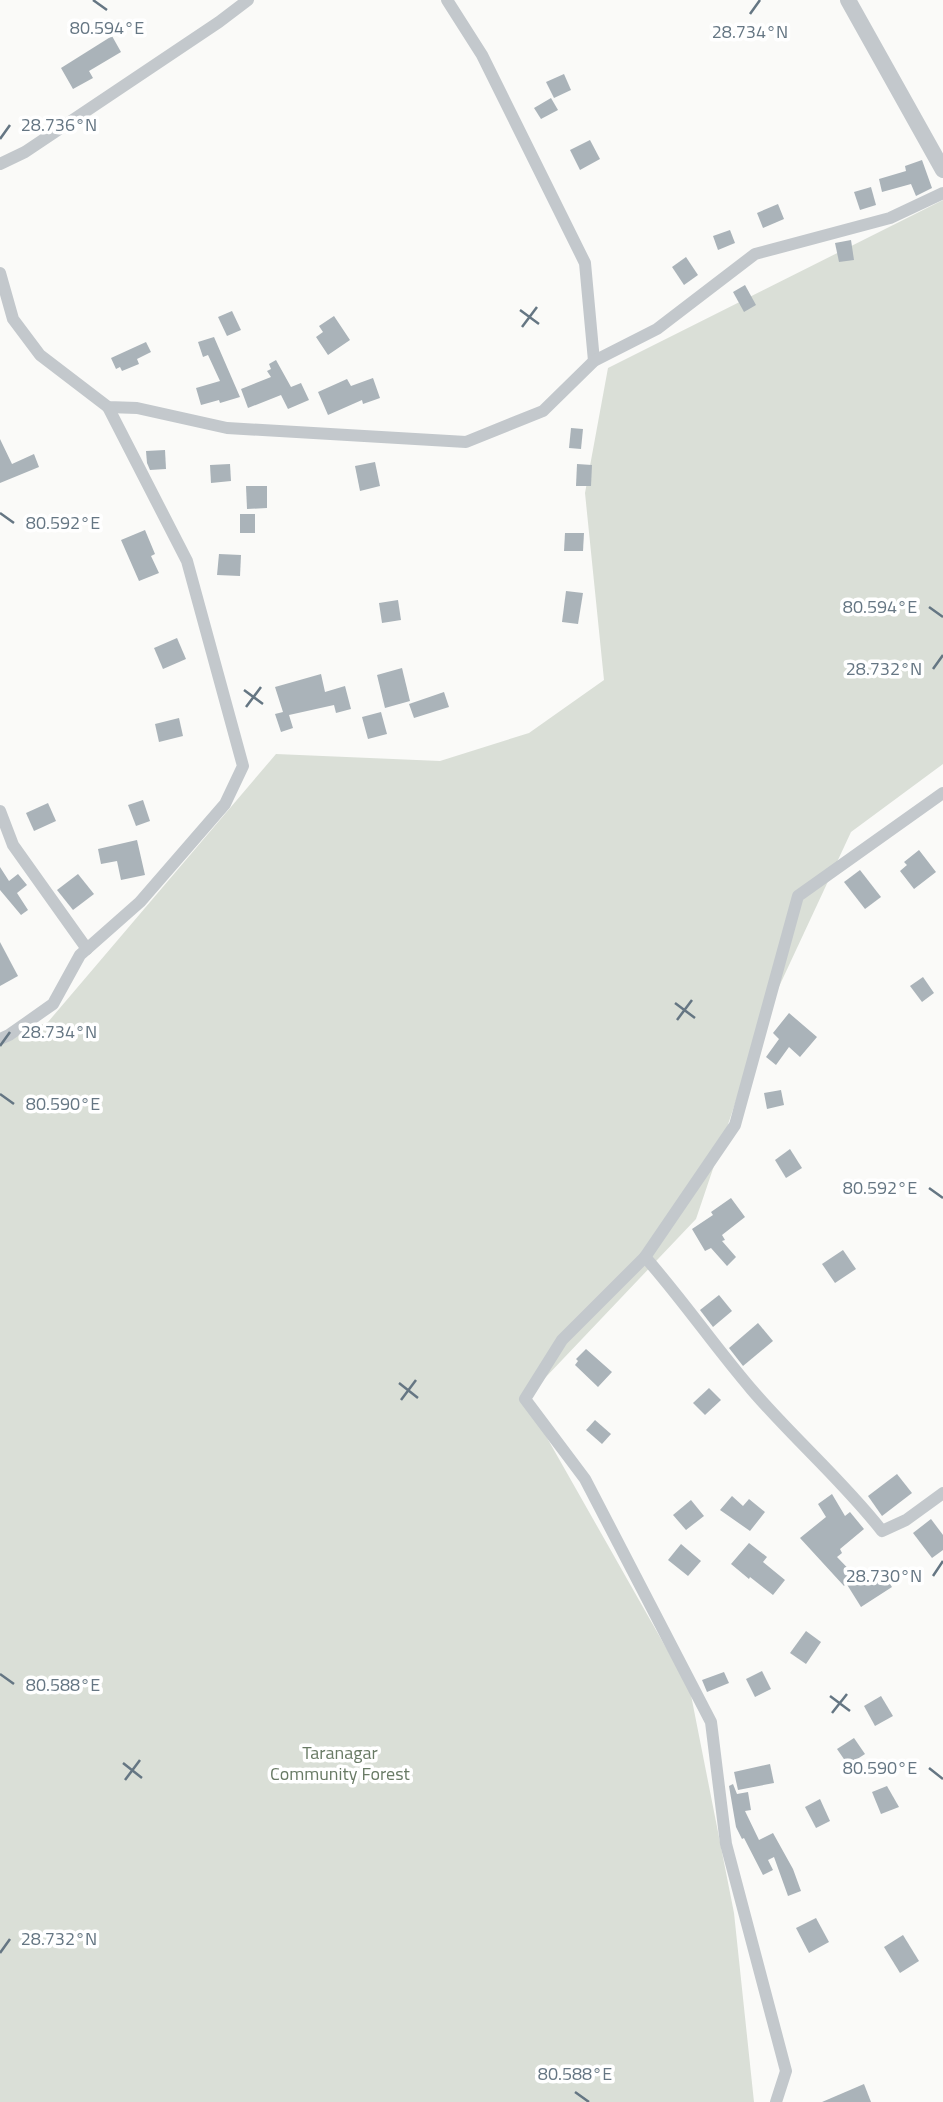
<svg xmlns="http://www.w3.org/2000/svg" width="943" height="2102" viewBox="0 0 943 2102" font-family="'Titillium Web',sans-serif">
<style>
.green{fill:#dadfd7}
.building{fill:#aab3b9}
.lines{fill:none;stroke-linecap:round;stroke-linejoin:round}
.minor{stroke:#c3c8cc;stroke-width:12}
.tertiary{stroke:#c3c8cc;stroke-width:16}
.ticks{fill:none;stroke:#657683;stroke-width:2.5}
.labels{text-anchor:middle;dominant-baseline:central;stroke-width:7;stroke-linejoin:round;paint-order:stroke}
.park-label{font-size:18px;fill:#687a64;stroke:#fff}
.ticks-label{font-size:18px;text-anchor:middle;fill:#657683;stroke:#fff;stroke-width:7;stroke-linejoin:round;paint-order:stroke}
</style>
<rect width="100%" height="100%" fill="#fafaf8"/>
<polygon class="green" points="943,200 943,764 851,832 763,1021 696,1219 525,1399 690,1690 734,1913 754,2102 0,2102 0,1042 48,1022 276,754 440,761 529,733 604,680 585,493 608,368"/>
<g class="building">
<polygon points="112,36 121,52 89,71 93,78 73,89 61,68"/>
<polygon points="564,74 571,90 554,98 546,82"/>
<polygon points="551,98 558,110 541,119 534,108"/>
<polygon points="590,140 600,159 580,170 570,150"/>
<polygon points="922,160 932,188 916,196 911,184 882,192 879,179 906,171 905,166"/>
<polygon points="871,187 876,205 860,210 854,192"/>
<polygon points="778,204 784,219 763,228 757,213"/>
<polygon points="730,230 735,243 718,250 713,236"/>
<polygon points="851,240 854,260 839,262 835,243"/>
<polygon points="686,257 698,275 684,285 672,267"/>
<polygon points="745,285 756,305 744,312 733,292"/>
<polygon points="232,311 241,330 227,336 218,317"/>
<polygon points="334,316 350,340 328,355 316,337 323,332 319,326"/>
<polygon points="214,337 240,397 220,403 219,400 201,405 196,388 220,381 208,355 203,357 198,342"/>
<polygon points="146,342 151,352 137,359 139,364 122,371 120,367 116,369 111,358"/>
<polygon points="276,360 291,387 301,383 309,400 288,409 281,395 248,408 241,389 271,377 267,371 271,369 269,364"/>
<polygon points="373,378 380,398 363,404 362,400 328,415 318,392 347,379 351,386"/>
<polygon points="571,428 583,429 581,449 569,448"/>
<polygon points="0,439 12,464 34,454 39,467 0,483"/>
<polygon points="165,450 166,469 150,470 147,463 146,451"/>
<polygon points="375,462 380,486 360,491 355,466"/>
<polygon points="230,464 231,481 211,483 210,465"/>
<polygon points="577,464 592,465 591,486 576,486"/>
<polygon points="246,486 267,486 267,508 247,509"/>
<rect x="240" y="514" width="15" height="19"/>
<polygon points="145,530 155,554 151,556 159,573 139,581 121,540"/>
<polygon points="565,533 584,533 583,551 564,551"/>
<polygon points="219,554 241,555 240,576 217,575"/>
<polygon points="566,591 583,593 578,624 562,622"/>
<polygon points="398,600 401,620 382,623 379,603"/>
<polygon points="177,638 186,659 163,669 154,648"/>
<polygon points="402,668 410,701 385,708 377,675"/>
<polygon points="321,674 325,692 345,686 351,709 336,713 334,705 289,715 293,728 281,732 275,714 283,712 275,687"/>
<polygon points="444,692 449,707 414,718 409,704"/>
<polygon points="381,712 387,734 368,739 362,717"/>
<polygon points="179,718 183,736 159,742 155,724"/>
<polygon points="143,800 150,821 136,826 128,805"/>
<polygon points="48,803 56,821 34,831 26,813"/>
<polygon points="137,840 145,875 121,880 117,861 101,864 98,849"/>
<polygon points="919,850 936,872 914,889 900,871 907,865 904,862"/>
<polygon points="0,867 9,881 18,874 27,885 17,893 28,910 21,915 0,890"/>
<polygon points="860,870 881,897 865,909 844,882"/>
<polygon points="78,874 94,894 73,910 57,890"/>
<polygon points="0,942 18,976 0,986"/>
<polygon points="923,977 934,993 922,1002 910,986"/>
<polygon points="789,1013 817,1037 800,1057 789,1047 776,1065 766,1057 779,1039 773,1033"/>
<polygon points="781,1090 784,1105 767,1109 764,1093"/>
<polygon points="790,1149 802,1168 786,1178 775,1160"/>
<polygon points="731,1198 745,1217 722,1235 725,1240 722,1241 736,1257 727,1266 711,1248 705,1251 692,1229 713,1215 711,1212"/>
<polygon points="843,1250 856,1269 835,1283 822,1264"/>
<polygon points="719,1295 732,1311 713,1327 700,1310"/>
<polygon points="758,1323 773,1341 743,1366 729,1348"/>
<polygon points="586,1349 612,1372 598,1387 575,1365 578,1361 576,1359"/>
<polygon points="709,1388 721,1400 705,1415 693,1403"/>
<polygon points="595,1420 611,1434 602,1444 586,1430"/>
<polygon points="897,1474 912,1493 882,1516 868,1496"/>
<polygon points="832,1494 845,1516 850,1512 864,1529 840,1549 842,1553 837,1557 862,1583 881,1571 892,1587 861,1607 846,1583 844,1586 800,1538 826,1517 818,1504"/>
<polygon points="732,1496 743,1506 749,1499 765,1512 750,1531 720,1510"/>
<polygon points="691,1500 704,1516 686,1530 673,1515"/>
<polygon points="931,1519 943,1535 943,1550 932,1558 913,1533"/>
<polygon points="749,1543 767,1557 763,1562 785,1580 773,1595 750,1577 749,1579 731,1564"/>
<polygon points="681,1544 701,1561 688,1576 668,1560"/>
<polygon points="806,1631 821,1642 806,1664 790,1653"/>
<polygon points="762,1671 771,1689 755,1697 746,1679"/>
<polygon points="724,1672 729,1683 707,1692 702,1680"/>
<polygon points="881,1696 893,1716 875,1726 864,1706"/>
<polygon points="854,1738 865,1754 848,1765 837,1749"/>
<polygon points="770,1764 774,1783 738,1790 734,1772"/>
<polygon points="733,1784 737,1794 748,1792 751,1810 745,1811 759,1840 773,1833 793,1869 801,1891 788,1896 774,1857 768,1860 773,1870 763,1875 744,1838 742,1839 736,1827 729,1786"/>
<polygon points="887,1786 899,1807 881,1814 872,1792"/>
<polygon points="820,1799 830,1821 816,1828 805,1807"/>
<polygon points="816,1918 829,1942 809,1953 796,1928"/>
<polygon points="903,1935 919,1961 900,1973 884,1947"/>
<polygon points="864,2084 871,2102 822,2102"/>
</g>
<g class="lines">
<g class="minor">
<polyline points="447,0 482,55 585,263 594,361"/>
<polyline points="0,164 25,152 219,22 248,0"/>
<polyline points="0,273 13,319 40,355 108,407 137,408 227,428 466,442 543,411 594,361 657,329 755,254 890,218 943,193"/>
<polyline points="0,811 13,845 87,949"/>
<polyline points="0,1039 9,1035 53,1004 80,955 140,902 225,804 243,766 187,561 108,407"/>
<path d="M645 1257C683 1300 715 1347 752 1390 794 1439 843 1481 882 1531L906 1520 943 1493"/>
<polyline points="776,2102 786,2071 726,1844 711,1722 585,1479 525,1399 562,1340 645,1257 735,1125 798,896 943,793"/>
</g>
<polyline class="tertiary" points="848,0 943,170"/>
</g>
<path class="ticks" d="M93 0 107 10M750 14 760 0M0 139 10 125M520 310 539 324M522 327 537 307M0 513 14 523M929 607 943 617M933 669 943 655M244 690 263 704M246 707 261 687M675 1003 695 1018M677 1020 692 1000M0 1046 10 1032M0 1094 14 1104M929 1188 943 1198M399 1383 418 1398M401 1400 416 1380M933 1576 943 1561M0 1674 14 1684M830 1696 850 1711M832 1713 847 1694M123 1763 142 1778M929 1768 943 1779M125 1780 140 1760M0 1953 10 1939M575 2092 589 2102"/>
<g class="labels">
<g class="park-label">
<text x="340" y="1752">Taranagar<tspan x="340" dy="21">Community Forest</tspan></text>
</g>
</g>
<g class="ticks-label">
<text x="107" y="34">80.594°E</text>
<text x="750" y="38">28.734°N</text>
<text x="59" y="131">28.736°N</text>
<text x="63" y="529">80.592°E</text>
<text x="880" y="613">80.594°E</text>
<text x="884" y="675">28.732°N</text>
<text x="59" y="1038">28.734°N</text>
<text x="63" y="1110">80.590°E</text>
<text x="880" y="1194">80.592°E</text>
<text x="884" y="1582">28.730°N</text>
<text x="63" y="1691">80.588°E</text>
<text x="880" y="1774">80.590°E</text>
<text x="59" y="1945">28.732°N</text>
<text x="575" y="2080">80.588°E</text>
</g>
</svg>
